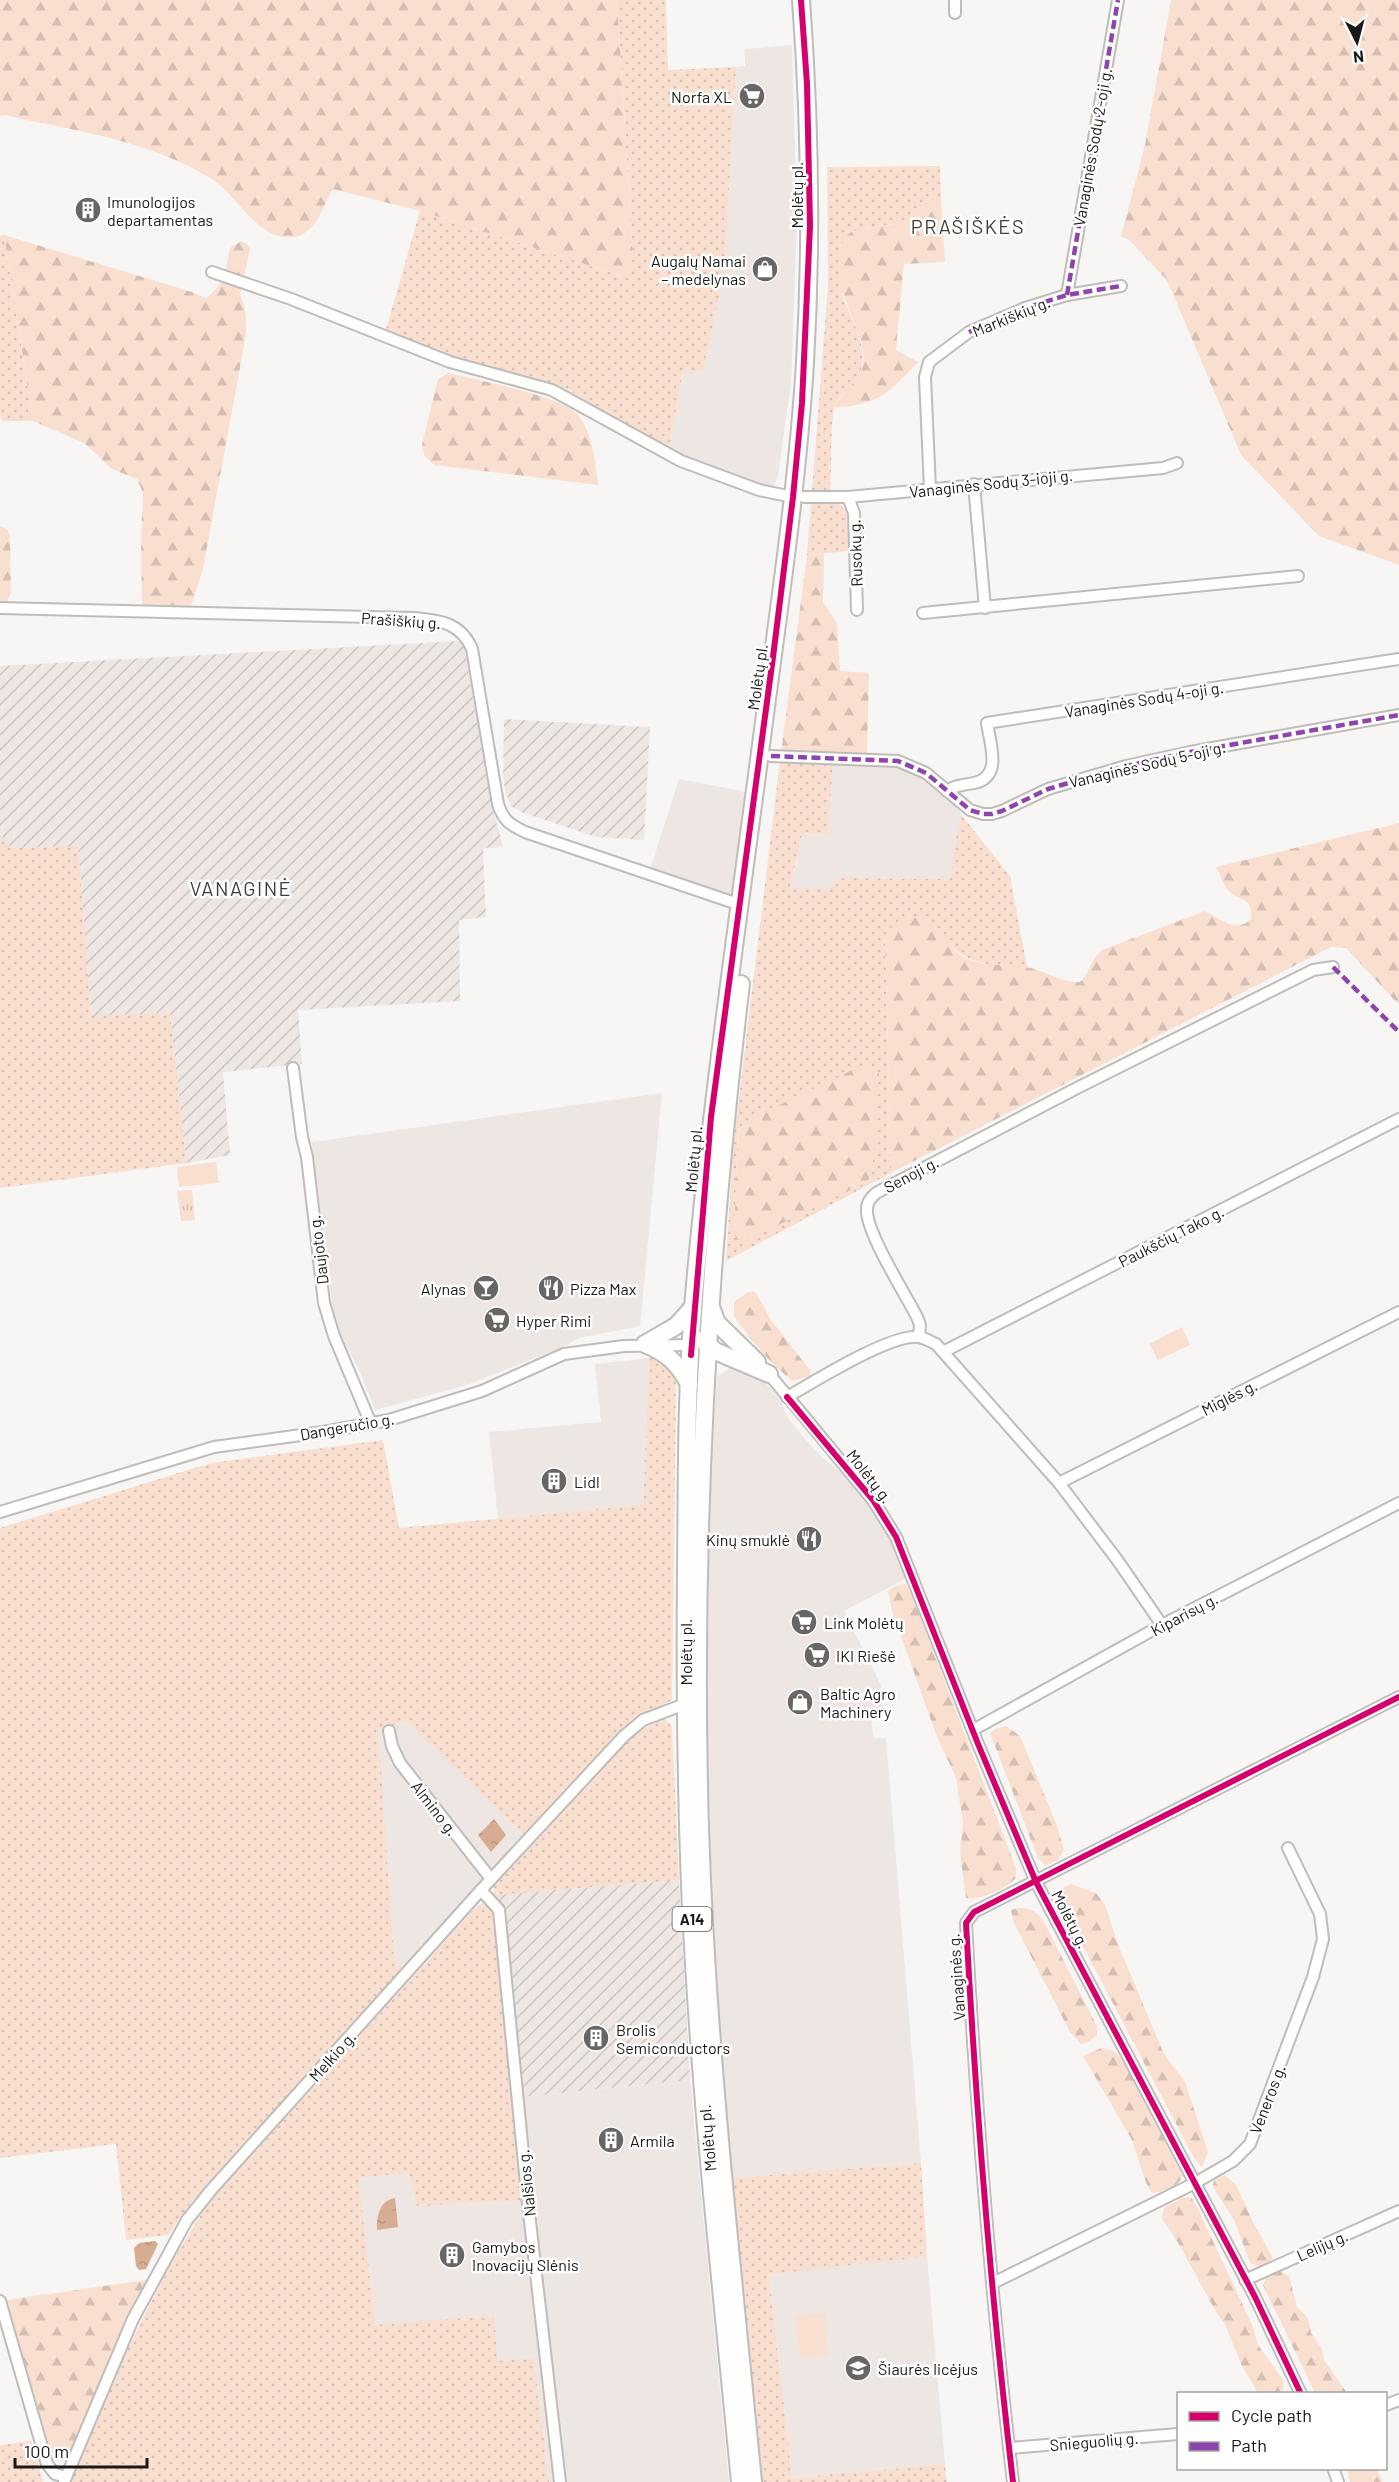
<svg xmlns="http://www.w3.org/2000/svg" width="1399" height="2482" viewBox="0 0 1399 2482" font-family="Barlow,sans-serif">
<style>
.built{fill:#eee6e2}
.industrial{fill:url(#industrial-furrows)}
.grass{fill:url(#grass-dots);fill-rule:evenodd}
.forest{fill:url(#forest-firs)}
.park{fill:url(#park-tufts)}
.pitch{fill:#f9dfd0}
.water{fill:url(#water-ripples)}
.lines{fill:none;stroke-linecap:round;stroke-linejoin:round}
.minor-casing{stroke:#bebdbb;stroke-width:14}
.trunk-casing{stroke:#bebdbb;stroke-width:20}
.minor{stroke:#fefefd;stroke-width:10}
.trunk{stroke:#fefefd;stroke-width:16}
.quiet{stroke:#8e44ad;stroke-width:4.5;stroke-dasharray:9 4.5;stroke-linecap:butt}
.cycleway-casing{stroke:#fff;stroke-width:10}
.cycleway{stroke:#d6006c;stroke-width:6}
.labels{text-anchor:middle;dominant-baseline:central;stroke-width:5;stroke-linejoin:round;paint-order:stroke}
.shield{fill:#fff;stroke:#5f5e5d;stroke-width:1.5}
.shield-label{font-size:15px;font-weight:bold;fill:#1a1917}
.poi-label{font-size:16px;fill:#1a1917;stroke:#fff;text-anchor:start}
.street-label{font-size:16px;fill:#1a1917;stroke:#fff}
.quarter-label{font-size:20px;letter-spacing:1.5px;fill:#403c39;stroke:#fff}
</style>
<defs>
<pattern id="industrial-furrows" width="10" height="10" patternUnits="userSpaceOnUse" patternTransform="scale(1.5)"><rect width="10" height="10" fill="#eee6e2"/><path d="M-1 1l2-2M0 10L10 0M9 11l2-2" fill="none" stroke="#ccc5c1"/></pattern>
<pattern id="grass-dots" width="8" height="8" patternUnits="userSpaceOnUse" patternTransform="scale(1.5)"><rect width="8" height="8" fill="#f9dfd0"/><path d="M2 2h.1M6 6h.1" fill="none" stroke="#d5bfb2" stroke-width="1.8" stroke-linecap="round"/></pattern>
<pattern id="forest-firs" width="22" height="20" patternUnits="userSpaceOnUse" patternTransform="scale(1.5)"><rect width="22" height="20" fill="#f9dfd0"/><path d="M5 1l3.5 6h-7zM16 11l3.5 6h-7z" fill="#d5bfb2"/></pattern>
<pattern id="park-tufts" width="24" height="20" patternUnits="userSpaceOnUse" patternTransform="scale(1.5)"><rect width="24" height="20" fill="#f9dfd0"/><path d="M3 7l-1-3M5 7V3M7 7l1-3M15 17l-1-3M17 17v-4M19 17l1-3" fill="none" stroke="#d5bfb2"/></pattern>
<pattern id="water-ripples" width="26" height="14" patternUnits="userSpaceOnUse" patternTransform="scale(1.5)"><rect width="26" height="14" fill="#d6ad93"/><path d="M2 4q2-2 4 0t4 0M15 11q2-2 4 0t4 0" fill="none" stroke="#b7947e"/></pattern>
</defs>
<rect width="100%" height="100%" fill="#f8f6f4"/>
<g class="built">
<polygon points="792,45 797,221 791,384 778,475 770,499 667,461 683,368 703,372 724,273 736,67 745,66 745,49"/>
<polygon points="867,754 912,760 946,784 960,813 950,879 841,878 830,889 790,889 802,833 828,835 833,763 867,763"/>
<polygon points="679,779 747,792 733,893 730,894 650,870"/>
<polygon points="662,1093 640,1326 579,1338 561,1348 464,1386 375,1410 360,1372 342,1337 333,1310 312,1142"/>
<polygon points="649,1358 643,1505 498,1519 489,1432 601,1422 595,1364"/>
<polygon points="733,1365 761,1378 781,1400 786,1415 805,1439 823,1458 849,1479 881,1518 907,1578 844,1611 881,1685 883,1707 871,1714 873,1738 886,1738 921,2163 731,2178 714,2001 705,1814 704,1560 717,1377"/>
<polygon points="406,1720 525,1836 400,1975 394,1957 377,1730"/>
<polygon points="690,2080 729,2482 549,2482 534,2359 498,2361 494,2316 375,2326 359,2178 409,2173 521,2200 510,2098"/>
<polygon points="927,2257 945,2464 792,2478 769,2273"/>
</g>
<g class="industrial">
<polygon points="458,641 464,645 490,798 503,847 483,848 486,917 459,920 460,1001 298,1010 302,1064 223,1072 230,1155 186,1163 170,1013 91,1017 78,847 11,848 0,834 0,666"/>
<polygon points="504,719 650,727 644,840 596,837 521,812 511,806 505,791 503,775"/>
<polygon points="679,1880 690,2080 510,2098 494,1895"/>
</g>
<g class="grass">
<polygon points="617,0 666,0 668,70 736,67 724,273 703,372 683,369 669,449 565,388 546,381 446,357 385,333 420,211 622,276 633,258"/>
<path d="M940 166 941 199 924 202 907 218 895 224 865 228 842 296C853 322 875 357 854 383 847 392 837 396 834 409 830 431 832 469 830 493L847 512 849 551 807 555 828 285 827 167Z"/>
<polygon points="4,235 33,421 2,421 0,412 0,236"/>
<path d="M781 753 867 754V764L833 763 828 835 802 833 790 888 830 889 841 878 950 879 960 813 1010 876 1027 967C977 964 963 965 932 924L885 935 891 1173 726 1261 733 1147ZM744 1122 863 1184 745 1240H737L734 1233 738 1131Z"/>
<polygon points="0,834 11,848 78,846 91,1016 170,1013 186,1163 0,1188"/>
<polygon points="649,1358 664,1360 676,1375 672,1700 633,1721 525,1836 406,1721 378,1730 394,1957 400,1975 193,2200 168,2235 126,2240 116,2144 0,2158 0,1528 211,1463 383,1440 399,1528 643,1505"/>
<polygon points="664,1718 672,1726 679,1880 494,1895 521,2200 417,2206 409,2173 359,2178 375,2325 494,2316 498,2361 534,2358 549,2482 70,2482 124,2356 169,2267 206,2206 475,1908 494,1895 494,1886 544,1833 627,1738"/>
<polygon points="921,2163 927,2257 769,2274 792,2478 945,2464 947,2482 761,2482 731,2178"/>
<polygon points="31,2441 43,2482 0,2482 0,2445"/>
</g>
<g class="forest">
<path d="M0 0H617L633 258 630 275 622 276 420 211 333 189C323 205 316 234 294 237 257 242 238 194 210 178 149 140 74 131 5 115L0 116Z"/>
<polygon points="1171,0 1399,0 1399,565 1319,536 1241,455 1167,280 1128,239 1121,237 1145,145"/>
<path d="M941 199 945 262 904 264 896 350 918 362C886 395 882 403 834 408 841 391 861 383 863 363 868 330 831 296 840 253 841 246 843 237 850 233 863 225 880 228 895 224 907 221 912 209 924 203 928 200 936 200 941 199Z"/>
<path d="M4 235 192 292 206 298C225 284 226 270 230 248L241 241 247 244 250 249 240 295C247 310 247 324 245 340L203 569 191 606 142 605 141 540 143 493 137 479 112 469 84 443 33 421Z"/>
<path d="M448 373C475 380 560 395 577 414 593 432 595 462 598 485L434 465 424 455 422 444 438 379Z"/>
<polygon points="0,526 7,529 10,536 11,592 7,602 0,602"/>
<polygon points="824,554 823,602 837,623 840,671 869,673 867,754 781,753 807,555"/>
<path d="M1399 823V1005L1346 948 1331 947 891 1173 885 934C894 924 907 916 922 919 939 922 947 947 962 956 982 968 1005 963 1026 967 1045 970 1060 983 1080 982 1090 973 1091 959 1102 950L1205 911C1221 919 1236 934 1251 919 1252 894 1239 903 1228 890 1223 884 1220 874 1216 867Z"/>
<polygon points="869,1062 879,1074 872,1175 863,1184 745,1241 737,1240 734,1233 738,1131 744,1122"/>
<polygon points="753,1291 756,1293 771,1320 810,1370 810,1376 792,1381 771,1362 749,1337 734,1316 734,1302 748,1292"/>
<path d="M905 1584 911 1593 1016 1868V1878C1005 1890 981 1900 966 1898L960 1854 963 1823 956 1778 936 1734 892 1611 888 1591 896 1586Z"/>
<polygon points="1006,1726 1020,1736 1056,1823 1064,1850 1058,1860 1045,1866 1038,1858 990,1733 997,1728"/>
<polygon points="1071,1884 1096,1893 1105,1905 1119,1947 1164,2054 1185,2082 1208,2152 1202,2167 1194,2158 1056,1895 1062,1888"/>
<path d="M1018 1908C1032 1908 1038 1912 1045 1924L1097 2026V2035L1088 2042 1081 2044 1070 2032 1014 1923 1011 1910Z"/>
<path d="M1101 2048 1112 2050 1121 2057 1183 2176C1176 2189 1166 2191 1152 2193L1146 2183 1132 2140 1083 2056Z"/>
<polygon points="1225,2175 1236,2185 1253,2222 1273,2258 1268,2263 1258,2267 1250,2263 1235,2222 1213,2187 1214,2180"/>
<polygon points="1184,2197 1192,2198 1199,2211 1253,2327 1258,2345 1284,2381 1283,2390 1274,2393 1258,2393 1241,2364 1225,2324 1216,2312 1180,2246 1162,2218 1164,2208"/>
<path d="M1279 2271 1289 2276 1297 2307 1308 2318 1311 2333 1322 2349 1324 2360 1347 2393H1315L1263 2285C1266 2276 1270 2273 1279 2271Z"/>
<polygon points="146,2280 72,2452 58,2457 51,2452 6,2300"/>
<polygon points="1347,2469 1376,2469 1383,2482 1350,2482"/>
</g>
<polygon class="park" points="192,1190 195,1220 181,1221 177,1191"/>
<g class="pitch">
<polygon points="216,1162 219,1183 179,1187 177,1167"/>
<polygon points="1182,1327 1190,1345 1158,1360 1149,1344"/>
<polygon points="825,2313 828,2355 800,2357 797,2316"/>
</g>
<g class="water">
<polygon points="494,1819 506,1835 491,1852 478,1835"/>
<path d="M395 2198 398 2227 377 2230C376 2216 380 2200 395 2198Z"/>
<polygon points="155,2241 158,2244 146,2269 139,2270 136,2266 134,2248 139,2243"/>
</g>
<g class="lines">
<defs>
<g id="minor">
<polyline points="955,13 955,0"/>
<polyline points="212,272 291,299 450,362 552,390 681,461 759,490 793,497"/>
<polyline points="1067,295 1118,0"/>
<polyline points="974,484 985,608"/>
<polyline points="930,489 925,377 929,362 969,332 1025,308 1067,295 1121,286"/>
<polyline points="804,497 848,497 1163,468 1177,463"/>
<polyline points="848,497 854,513 857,610"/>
<path d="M0 608 414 618C440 620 461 623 472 649L498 804C503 820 510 825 525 832L732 902 740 903"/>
<polyline points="923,613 1298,576"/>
<polyline points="771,756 898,761 926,773 970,810 983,814 992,814 1002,811 1048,789 1126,766 1190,752 1399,715"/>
<path d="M947 791C955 785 964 785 974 783 1003 777 990 744 987 723L1399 659"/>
<polyline points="293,1068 302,1137 307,1157 324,1303 334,1336 371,1424"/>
<path d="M919 1337 920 1325 917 1317C906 1295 865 1231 867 1209 867 1202 871 1198 876 1193L1077 1088 1313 970 1333 967"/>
<polyline points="943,1352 1399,1119"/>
<polyline points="769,1374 873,1500 896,1537 978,1744 1036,1882 1255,2297 1301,2394"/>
<path d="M787 1397C814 1382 889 1334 919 1337 925 1338 931 1342 936 1344L1059 1483 1118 1561 1162 1625"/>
<polyline points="1059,1483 1399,1312"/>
<polyline points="0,1512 214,1447 323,1432 389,1420 482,1391 564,1354 624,1346 691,1345"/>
<polyline points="973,1730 1162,1625 1399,1503"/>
<polyline points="389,1731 392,1746 400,1763 491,1879"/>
<polyline points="481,1890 499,1910 528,2204 560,2482"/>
<polyline points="1245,2280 1399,2211"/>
<polyline points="993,2283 1195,2183 1233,2161 1250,2144 1313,1977 1323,1939 1320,1914 1288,1848"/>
<polyline points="0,2301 47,2464 55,2474 66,2477"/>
<polyline points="1386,2405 1399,2400"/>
<polyline points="1009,2448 1178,2434"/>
<polyline points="1333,2468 1338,2482"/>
<polyline points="64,2482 133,2319 187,2220 212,2189 481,1890 624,1736 643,1720 685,1704"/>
<path d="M1013 2482C991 2296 976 2109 966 1923L974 1912 1399 1697"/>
</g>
<g id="trunk">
<path d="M741 984C707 1264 692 1546 700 1828 707 2046 732 2264 753 2482"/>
<polyline points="711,1307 717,1323 757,1362"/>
<polyline points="703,1340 715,1351 769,1374"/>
<path d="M645 1344C667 1353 678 1363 689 1384"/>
<polyline points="645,1344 676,1326 693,1307"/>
<path d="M740 2482C722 2291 700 2100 691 1908 686 1796 685 1683 686 1570 687 1483 686 1395 693 1308 710 1104 741 901 767 699 782 587 798 475 805 363 812 242 810 121 801 0"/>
</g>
</defs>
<use href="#minor" class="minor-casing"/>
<use href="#trunk" class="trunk-casing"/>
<use href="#minor" class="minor"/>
<use href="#trunk" class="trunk"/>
<g class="quiet">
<polyline points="1067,295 1118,0"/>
<polyline points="969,332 1025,308 1067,295 1121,286"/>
<polyline points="771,756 898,761 926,773 970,810 983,814 992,814 1002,811 1048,789 1126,766 1190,752 1399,715"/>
<polyline points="1333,967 1399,1032"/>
</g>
<defs>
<g id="cycleway">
<polyline points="691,1355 711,1117 773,657 793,497 802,403 810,226 807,84 801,0"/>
<polyline points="787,1397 873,1500 896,1537 978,1744 1036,1882 1255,2297 1301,2394"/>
<path d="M1013 2482C991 2296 976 2109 966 1923L974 1912 1399 1697"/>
</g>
</defs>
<use href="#cycleway" class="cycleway-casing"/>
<use href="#cycleway" class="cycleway"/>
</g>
<defs>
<symbol id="supermarket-disc" viewBox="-11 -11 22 22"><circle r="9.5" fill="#686664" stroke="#fff"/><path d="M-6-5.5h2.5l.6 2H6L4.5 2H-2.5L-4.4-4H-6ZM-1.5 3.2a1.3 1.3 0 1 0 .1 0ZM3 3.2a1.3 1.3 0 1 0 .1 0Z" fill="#fff"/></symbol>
<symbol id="building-disc" viewBox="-11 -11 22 22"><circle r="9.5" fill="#686664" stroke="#fff"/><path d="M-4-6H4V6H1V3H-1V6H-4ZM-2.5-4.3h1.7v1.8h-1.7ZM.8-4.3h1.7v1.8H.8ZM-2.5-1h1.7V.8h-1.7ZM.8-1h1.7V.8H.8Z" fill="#fff"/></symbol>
<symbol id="shop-disc" viewBox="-11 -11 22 22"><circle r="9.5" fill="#686664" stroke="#fff"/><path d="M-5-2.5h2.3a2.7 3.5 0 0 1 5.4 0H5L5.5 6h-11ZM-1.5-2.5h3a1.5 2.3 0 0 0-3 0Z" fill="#fff"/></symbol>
<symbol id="bar-disc" viewBox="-11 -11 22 22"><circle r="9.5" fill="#686664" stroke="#fff"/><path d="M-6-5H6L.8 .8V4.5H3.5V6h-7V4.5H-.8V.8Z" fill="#fff"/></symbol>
<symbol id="restaurant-disc" viewBox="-11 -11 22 22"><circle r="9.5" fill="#686664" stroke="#fff"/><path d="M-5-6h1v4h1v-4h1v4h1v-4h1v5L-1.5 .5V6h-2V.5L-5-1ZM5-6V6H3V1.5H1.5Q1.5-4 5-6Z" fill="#fff"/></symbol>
<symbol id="school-disc" viewBox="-11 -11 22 22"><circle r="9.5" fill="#686664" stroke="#fff"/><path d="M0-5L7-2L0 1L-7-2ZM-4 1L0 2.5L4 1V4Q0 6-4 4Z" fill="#fff"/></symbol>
</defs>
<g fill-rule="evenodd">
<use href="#supermarket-disc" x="737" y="81" width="30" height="30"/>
<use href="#building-disc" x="73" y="195" width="30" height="30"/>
<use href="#shop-disc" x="750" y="254" width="30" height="30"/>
<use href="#bar-disc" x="471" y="1273" width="30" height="30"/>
<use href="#restaurant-disc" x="536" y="1273" width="30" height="30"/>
<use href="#supermarket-disc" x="482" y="1305" width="30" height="30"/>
<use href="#building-disc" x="539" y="1466" width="30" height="30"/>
<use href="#restaurant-disc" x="794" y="1524" width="30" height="30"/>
<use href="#supermarket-disc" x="789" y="1607" width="30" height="30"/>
<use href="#supermarket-disc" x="802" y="1640" width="30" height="30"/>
<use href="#shop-disc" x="785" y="1687" width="30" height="30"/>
<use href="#building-disc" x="581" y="2023" width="30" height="30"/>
<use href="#building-disc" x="596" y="2125" width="30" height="30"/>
<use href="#building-disc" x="437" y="2240" width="30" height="30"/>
<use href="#school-disc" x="843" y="2353" width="30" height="30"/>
</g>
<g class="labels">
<rect class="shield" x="672.5" y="1907" width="39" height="24" rx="4.5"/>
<g class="shield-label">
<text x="692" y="1919">A14</text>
</g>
<g class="poi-label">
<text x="732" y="96" text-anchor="end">Norfa XL</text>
<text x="107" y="201">Imunologijos<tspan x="107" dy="18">departamentas</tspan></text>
<text x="746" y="260" text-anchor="end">Augalų Namai<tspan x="746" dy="18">– medelynas</tspan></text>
<text x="466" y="1288" text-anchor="end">Alynas</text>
<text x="570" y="1288">Pizza Max</text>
<text x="516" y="1320">Hyper Rimi</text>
<text x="574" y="1481">Lidl</text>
<text x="790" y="1539" text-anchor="end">Kinų smuklė</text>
<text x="824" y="1622">Link Molėtų</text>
<text x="836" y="1655">IKI Riešė</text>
<text x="820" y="1693">Baltic Agro<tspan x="820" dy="18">Machinery</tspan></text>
<text x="616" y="2029">Brolis<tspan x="616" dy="18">Semiconductors</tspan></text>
<text x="630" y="2140">Armila</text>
<text x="472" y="2246">Gamybos<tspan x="472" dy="18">Inovacijų Slėnis</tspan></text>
<text x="878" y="2368">Šiaurės licėjus</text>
</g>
<g class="street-label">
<text transform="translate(1092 147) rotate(-80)">Vanaginės Sodų 2-oji g.</text>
<text transform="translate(796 195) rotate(-90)">Molėtų pl.</text>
<text transform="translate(1011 316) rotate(-22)">Markiškių g.</text>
<text transform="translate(991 483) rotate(-6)">Vanaginės Sodų 3-ioji g.</text>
<text transform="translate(855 553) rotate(-92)">Rusokų g.</text>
<text transform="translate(401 620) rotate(4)">Prašiškių g.</text>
<text transform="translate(757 677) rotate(-82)">Molėtų pl.</text>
<text transform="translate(1144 699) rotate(-9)">Vanaginės Sodų 4-oji g.</text>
<text transform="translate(1147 764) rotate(-13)">Vanaginės Sodų 5-oji g.</text>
<text transform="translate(693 1159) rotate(-85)">Molėtų pl.</text>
<text transform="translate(911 1174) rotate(-28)">Senoji g.</text>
<text transform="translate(1171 1236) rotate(-27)">Paukščių Tako g.</text>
<text transform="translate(318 1250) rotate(-97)">Daujoto g.</text>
<text transform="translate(1229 1397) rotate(-27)">Miglės g.</text>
<text transform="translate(347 1426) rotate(-10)">Dangeručio g.</text>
<text transform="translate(870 1476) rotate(52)">Molėtų g.</text>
<text transform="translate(1184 1614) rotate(-28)">Kiparisų g.</text>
<text transform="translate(685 1652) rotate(-90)">Molėtų pl.</text>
<text transform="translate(435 1808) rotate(52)">Almino g.</text>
<text transform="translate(1071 1919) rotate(63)">Molėtų g.</text>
<text transform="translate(956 1977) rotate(-94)">Vanaginės g.</text>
<text transform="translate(332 2056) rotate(-48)">Melkio g.</text>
<text transform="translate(1267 2099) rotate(-69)">Veneros g.</text>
<text transform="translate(707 2138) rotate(-95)">Molėtų pl.</text>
<text transform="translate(526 2183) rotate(-96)">Nalšios g.</text>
<text transform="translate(1322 2245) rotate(-24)">Lelijų g.</text>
<text transform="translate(1094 2441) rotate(-5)">Snieguolių g.</text>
</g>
<g class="quarter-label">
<text x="968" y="226">PRAŠIŠKĖS</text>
<text x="241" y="888">VANAGINĖ</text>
</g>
</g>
<rect x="1177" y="2392" width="210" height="78" fill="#ffffff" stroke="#a3a3a2" stroke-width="1.5"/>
<rect x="1189" y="2412" width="30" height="9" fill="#d6006c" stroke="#a3a3a2" stroke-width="1.5"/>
<text x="1231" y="2422" font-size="18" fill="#1a1917">Cycle path</text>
<rect x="1189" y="2442" width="30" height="9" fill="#8e44ad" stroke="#a3a3a2" stroke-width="1.5"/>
<text x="1231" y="2452" font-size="18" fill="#1a1917">Path</text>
<g transform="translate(1357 42) rotate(174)" stroke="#ffffff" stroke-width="4.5" paint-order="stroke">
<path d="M0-4.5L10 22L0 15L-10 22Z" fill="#1a1917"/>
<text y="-9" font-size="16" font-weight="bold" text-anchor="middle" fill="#1a1917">N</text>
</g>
<path d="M15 2458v9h132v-9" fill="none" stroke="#1a1917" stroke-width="3"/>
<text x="24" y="2458" font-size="18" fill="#1a1917" stroke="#ffffff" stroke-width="4.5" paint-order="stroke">100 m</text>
</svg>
